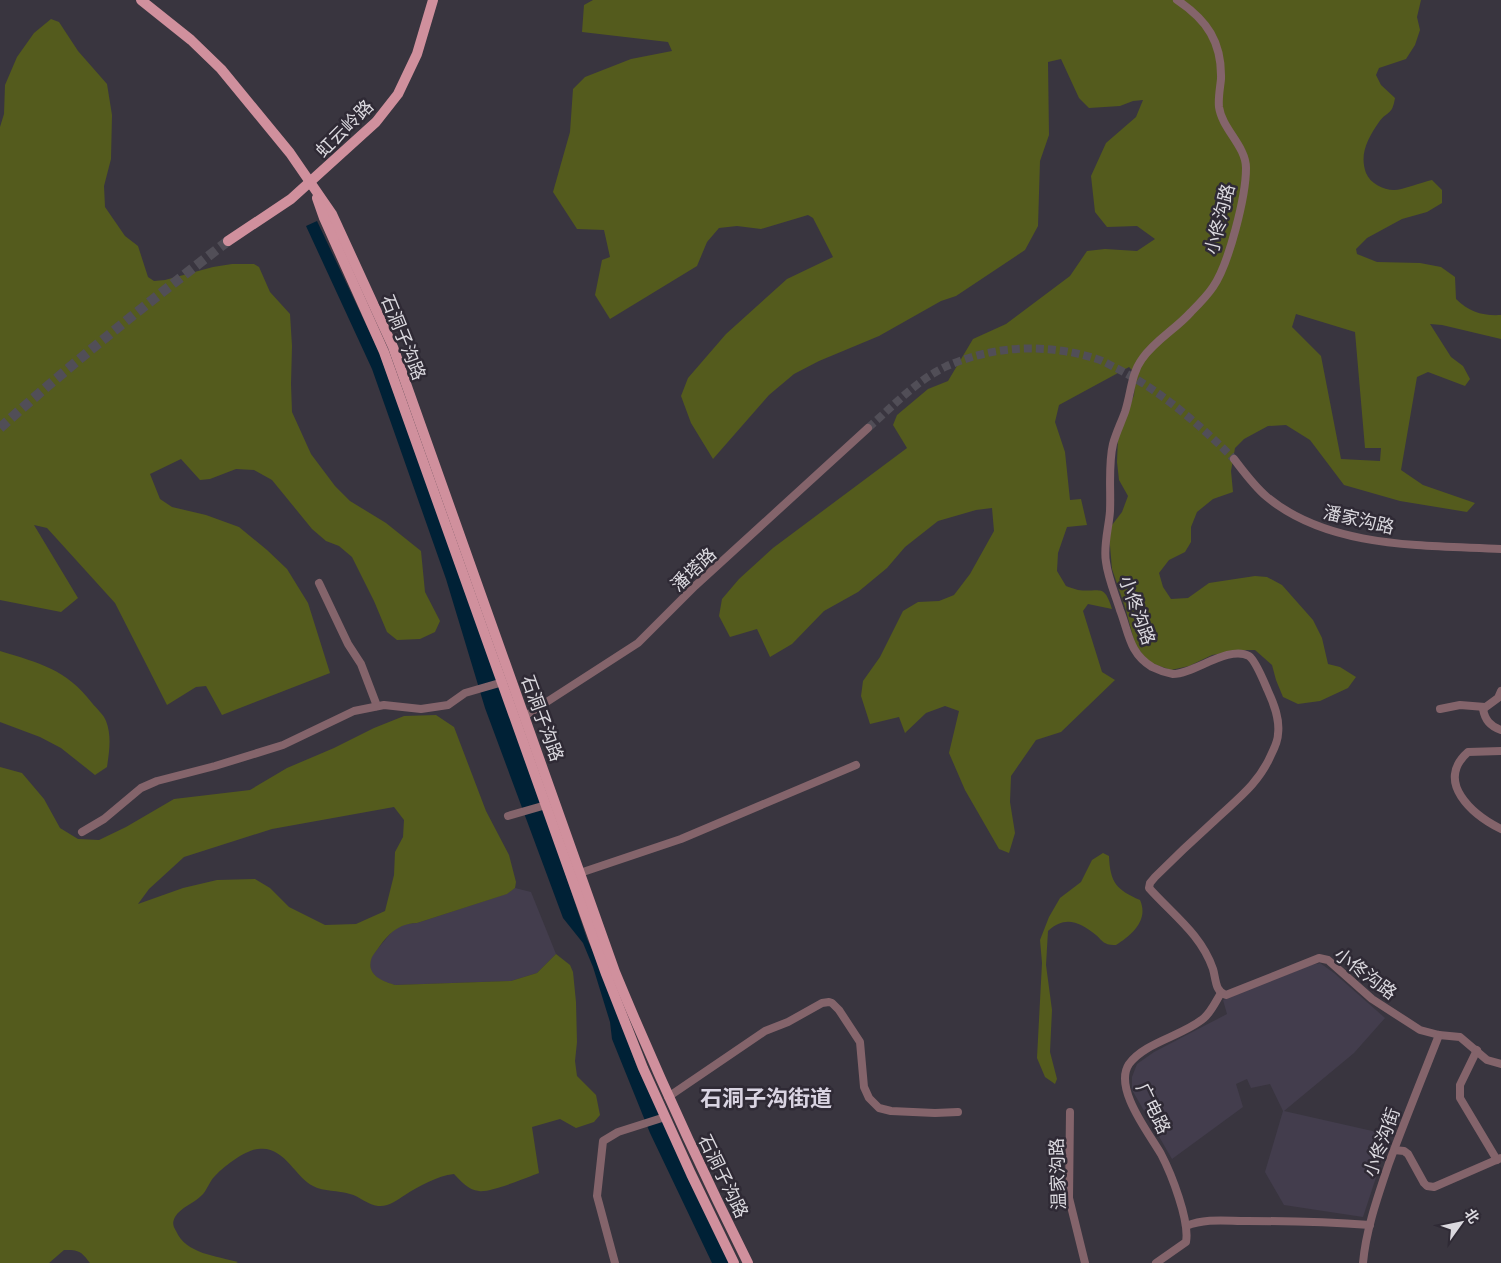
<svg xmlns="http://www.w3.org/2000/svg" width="1501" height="1263" viewBox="0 0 1501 1263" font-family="'Exo 2','Noto Sans SC',sans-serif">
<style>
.built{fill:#433d4d}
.green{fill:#545b1d;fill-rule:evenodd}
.water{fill:#002136}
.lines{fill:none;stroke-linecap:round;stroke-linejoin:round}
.minor-tunnel{stroke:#514e57;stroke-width:8;stroke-dasharray:8 4;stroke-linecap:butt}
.major-tunnel{stroke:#514e57;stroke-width:10;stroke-dasharray:10 5;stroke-linecap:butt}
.minor{stroke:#84646b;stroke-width:8}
.major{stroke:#d0909d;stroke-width:10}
.labels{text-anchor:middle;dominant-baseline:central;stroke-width:5;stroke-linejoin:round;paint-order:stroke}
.street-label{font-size:18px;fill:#dbd9df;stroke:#2f2a35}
.district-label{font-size:22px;font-weight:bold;fill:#d9d4e2;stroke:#2f2a35}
</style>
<rect width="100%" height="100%" fill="#39353f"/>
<g class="built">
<polygon points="515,888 531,892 556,954 537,973 511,981 395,985 379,980 371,971 370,963 371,957 395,928 405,924 417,923 506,894"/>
<polygon points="1320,963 1334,973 1385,1018 1354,1053 1284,1111 1390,1135 1363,1217 1284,1205 1265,1172 1283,1111 1270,1084 1251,1088 1247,1079 1236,1084 1243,1107 1172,1159 1132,1090 1132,1077 1137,1064 1154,1052 1227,1014 1223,1000 1311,965"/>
</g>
<g class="green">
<path d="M593 0H1421L1417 17 1420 30 1415 45 1406 59 1379 68 1376 75 1381 85 1395 98C1392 116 1388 110 1379 122 1368 138 1359 154 1366 173 1370 183 1383 190 1394 190 1403 190 1422 182 1432 180L1442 190V203L1427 212 1402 219 1367 238 1356 249 1357 254 1377 262 1420 263 1441 267 1455 277 1456 299C1469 312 1483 316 1501 315V339L1442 325 1430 324 1451 357 1463 366 1470 379 1465 386 1428 372 1417 377 1401 470 1423 485 1475 503 1467 512 1400 501 1344 485 1310 440 1286 425 1268 426 1244 439 1235 448 1231 471 1233 492 1213 499 1197 512 1191 527V542L1185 552 1169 560 1159 573 1163 587 1171 599 1188 598 1209 583 1255 576 1267 577 1282 585 1313 620 1322 638 1328 664 1340 667 1356 677 1348 688 1320 701 1298 704 1283 697 1276 680 1272 665 1255 650H1240L1212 655 1189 666 1171 670 1148 662 1135 644 1125 607 1112 569 1109 534 1112 525 1122 512 1128 496 1119 480 1117 462 1118 438 1134 395 1136 374 1129 367 1059 405 1055 422 1065 452 1070 500 1081 499 1087 525 1067 527 1058 553 1057 571 1066 586C1069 587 1074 589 1078 590 1099 593 1104 582 1112 609L1088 604 1083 611 1102 672 1115 680 1061 732 1036 740 1011 776 1010 802 1015 833 1009 853 999 849 965 790 949 753 959 711 945 706 926 713 905 733 899 717 870 724 861 696 863 681 880 657 903 611 918 602 939 601 954 595 970 574 994 531 992 508 976 510 938 521 905 547 887 568 858 592 824 611 792 644 770 657 757 629 730 637 719 616 722 599 739 579 773 548 907 448 893 425 897 415 928 389 948 381 973 339 1006 324 1070 276 1087 251 1105 249 1137 251 1155 239 1137 226 1107 227 1095 212 1091 176 1106 143 1136 117 1143 100 1133 101 1120 106 1089 108 1079 98 1061 59 1048 62 1049 135 1040 161 1038 226 1025 250 956 296 941 301 879 336 819 361 794 374 769 395 713 459 691 423 681 396 688 378 726 334 787 279 833 257 813 218 808 215 761 229 737 226 719 228 707 242 697 266 610 319 595 295 602 260 610 257 604 230 577 229 553 192 570 132 573 89 585 77 631 59 672 51 668 42 582 32 584 5ZM1296 314 1355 332 1365 448H1381L1380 461 1341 459 1321 356 1292 327Z"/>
<polygon points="51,19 59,22 78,51 107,84 112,115 111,159 104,186 105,207 125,236 138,246 148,277 154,281 165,280 213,267 232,264 254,264 259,267 270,292 290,314 292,346 291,384 292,412 311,454 335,486 350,501 386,523 421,551 425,592 440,621 435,632 420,639 397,640 387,632 374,601 352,557 339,546 326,541 312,529 272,480 254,470 236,469 210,479 200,480 181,459 150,474 160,499 172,507 206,515 239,527 267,550 287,569 308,603 330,673 222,715 206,686 196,687 167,705 115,603 47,528 34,525 78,598 61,612 0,600 0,127 4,114 5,85 17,57 34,33"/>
<path d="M0 651C39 663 66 669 92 703 96 708 104 715 106 721 112 736 109 753 107 767L95 775 61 748 40 737 0 722Z"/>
<path d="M436 715 454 727 486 811 509 855 516 882 515 888 507 894 417 923C393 924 384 940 372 957 365 975 382 981 395 985L511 981 537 973 556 954 570 965 573 972 576 1002 577 1042 575 1061 577 1076 596 1095 600 1115 594 1122 576 1128 560 1119 532 1127 539 1173C528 1177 490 1193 479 1191 468 1190 461 1181 454 1174 437 1176 419 1186 405 1195 397 1200 389 1207 378 1206 368 1205 359 1196 350 1194 338 1190 324 1192 313 1186 295 1177 284 1145 258 1149 245 1150 223 1167 214 1177 209 1182 207 1191 201 1196 193 1204 181 1207 175 1217 172 1223 173 1226 176 1231 186 1254 217 1256 238 1262L236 1263H90C81 1251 79 1250 64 1250L49 1263H0V767L22 773 44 799 60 828 78 839 99 840 126 827 174 799 250 790 287 768 334 748 374 728 404 716ZM394 807 404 820 403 837 395 852 394 875 385 911 356 924 325 925 289 907 270 888 255 879 217 880 183 888 138 904 149 889 184 857 272 829Z"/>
<path d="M1103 853 1109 856C1110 883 1117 890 1140 900 1149 920 1132 935 1116 945 1113 945 1108 945 1105 943 1102 942 1099 937 1096 935 1080 922 1065 915 1048 931L1046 965 1052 1010 1050 1052 1057 1079 1055 1084 1045 1077 1037 1058 1042 963 1040 940 1049 917 1060 898 1081 882 1092 860Z"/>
</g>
<polygon class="water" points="317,221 379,352 546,816 587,939 601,968 637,1067 731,1263 712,1263 650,1133 612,1039 610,1022 593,967 583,943 563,918 485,708 446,579 372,369 306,226"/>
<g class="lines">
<path class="minor-tunnel" d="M868 428C892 407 916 381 945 367 993 345 1048 343 1097 359 1104 361 1111 366 1118 369 1161 391 1200 425 1234 459"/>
<path class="major-tunnel" d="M0 428C73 362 150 301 228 241"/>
<g class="minor">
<path d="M1177 0C1207 20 1222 42 1221 79 1220 89 1218 98 1219 107 1222 129 1246 146 1246 168 1246 196 1229 264 1213 287 1207 296 1198 305 1191 312 1176 329 1155 340 1142 359 1131 374 1131 394 1125 412 1121 423 1116 433 1113 444 1108 465 1111 489 1110 511 1109 527 1103 546 1106 562 1108 578 1115 594 1120 610 1129 633 1129 653 1152 667 1158 670 1167 673 1173 674 1194 674 1228 645 1249 656 1256 661 1264 682 1268 691 1274 704 1280 719 1278 734 1278 741 1274 749 1271 755 1258 785 1236 800 1213 822 1193 840 1174 858 1155 877L1150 883 1149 888C1172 914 1201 934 1213 969 1216 979 1215 992 1226 995L1319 958 1328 960 1372 999 1420 1030 1439 1035 1460 1037 1487 1060 1501 1064"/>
<path d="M1234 459C1244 472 1254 486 1267 497 1330 549 1424 545 1501 549"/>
<polyline points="319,583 348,644 361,664 377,706"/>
<path d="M1501 691 1498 698 1483 709C1485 720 1490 726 1501 730"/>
<polyline points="1440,709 1460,705 1485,707"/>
<polyline points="525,716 638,643 695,586 868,428"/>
<path d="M1501 751 1468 752C1434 782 1473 815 1501 829"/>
<polyline points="508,816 546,805"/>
<polyline points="82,832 104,819 141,788 157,781 215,766 283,745 354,711 384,705 421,709 448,705 465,693 503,682"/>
<polyline points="580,873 681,839 856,765"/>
<polyline points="1477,1050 1460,1085 1460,1098 1497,1160"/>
<polyline points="668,1097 765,1031 788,1022 822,1003 829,1002 832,1003 839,1010 860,1042 864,1087 869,1098 879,1108 891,1111 935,1113 958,1112"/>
<polyline points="1070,1112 1069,1198 1085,1263"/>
<polyline points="1394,1150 1404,1151 1408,1154 1424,1183 1427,1186 1434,1187 1501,1158"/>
<path d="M1186 1226C1207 1218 1225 1221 1247 1221 1288 1221 1329 1222 1370 1225"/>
<polyline points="615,1263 597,1196 603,1141 618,1132 665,1117"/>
<path d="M1156 1263 1186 1242C1190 1221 1171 1173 1161 1154 1149 1133 1113 1088 1129 1064 1145 1042 1183 1036 1204 1018 1211 1012 1216 1001 1221 993"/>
<path d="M1363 1263C1366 1229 1378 1196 1389 1163 1405 1120 1422 1078 1439 1035"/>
</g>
<g class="major">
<path d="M141 0 191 40 221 69 290 153 332 214 393 347 615 972C656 1071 700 1167 748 1263"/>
<polyline points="317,198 324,218 384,352 606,974 643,1068 691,1174 734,1263"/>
<polyline points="228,241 291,199 376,122 398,94 417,54 433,0"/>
</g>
</g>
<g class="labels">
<g class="street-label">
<text transform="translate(344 128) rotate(-45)">虹云岭路</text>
<text transform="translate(1219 219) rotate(-76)">小佟沟路</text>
<text transform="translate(404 337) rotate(68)">石洞子沟路</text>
<text transform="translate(1359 519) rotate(13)">潘家沟路</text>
<text transform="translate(693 569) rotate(-43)">潘塔路</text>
<text transform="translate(1138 610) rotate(70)">小佟沟路</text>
<text transform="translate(543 718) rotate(70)">石洞子沟路</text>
<text transform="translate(1366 973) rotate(37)">小佟沟路</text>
<text transform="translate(1154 1108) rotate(64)">广电路</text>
<text transform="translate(1381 1142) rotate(-70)">小佟沟街</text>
<text transform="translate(1057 1174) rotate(-92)">温家沟路</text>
<text transform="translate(724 1176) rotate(64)">石洞子沟路</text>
</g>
<g class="district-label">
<text x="766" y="1097">石洞子沟街道</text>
</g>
</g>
<g transform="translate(1461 1223) rotate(57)" stroke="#2f2a35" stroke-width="4" paint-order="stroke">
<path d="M0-4L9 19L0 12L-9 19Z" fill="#dbd9df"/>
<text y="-8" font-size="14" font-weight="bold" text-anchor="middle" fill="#dbd9df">北</text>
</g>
</svg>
